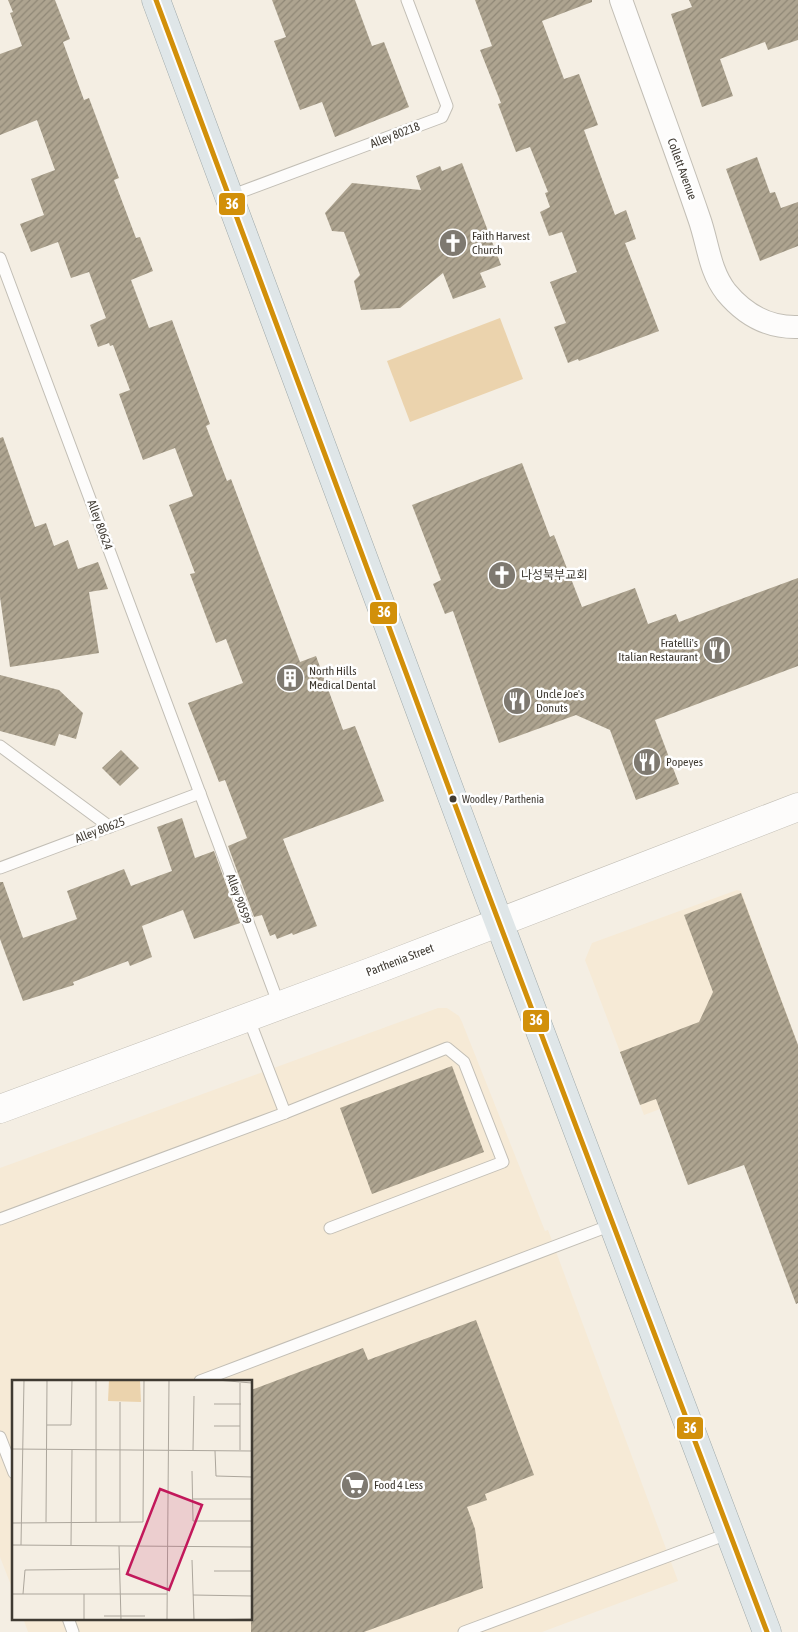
<svg xmlns="http://www.w3.org/2000/svg" width="798" height="1632" viewBox="0 0 798 1632" font-family="'Asap Condensed','Noto Sans KR',sans-serif">
<style>
.built{fill:#f6ead6}
.green{fill:#ebd3ad}
.building{fill:url(#building-hatch)}
.lines{fill:none;stroke-linecap:round;stroke-linejoin:round}
.service-casing{stroke:#c2beb5;stroke-width:13}
.minor-casing{stroke:#c2beb5;stroke-width:24}
.secondary-casing{stroke:#c2beb5;stroke-width:29}
.primary-casing{stroke:#9fa9aa;stroke-width:29}
.service{stroke:#fdfcfb;stroke-width:11}
.minor{stroke:#fdfcfb;stroke-width:22}
.secondary{stroke:#fdfcfb;stroke-width:28}
.primary{stroke:#dfe6e8;stroke-width:28}
.bus-1-casing{stroke:#fefefe;stroke-width:9}
.bus-1{stroke:#d2900a;stroke-width:5}
.bus-dot{fill:#3f3a32;stroke:#fefefe;stroke-width:2}
.labels{text-anchor:middle;dominant-baseline:central;stroke-width:5;stroke-linejoin:round;paint-order:stroke}
.bus-label{font-size:11px;fill:#3f3a32;stroke:#fefefe;text-anchor:start}
.street-label{font-size:12px;fill:#3f3a32;stroke:#fefefe}
.poi-label{font-size:12px;fill:#3f3a32;stroke:#fefefe;text-anchor:start}
.inset-road{fill:none;stroke:#aca69c;stroke-width:1}
.view{fill:#c2185b;fill-opacity:0.15;stroke:#c2185b;stroke-width:2.5}
.inset-edge{fill:none;stroke:#3f3a32;stroke-width:2.5}
.line-badge{stroke:#fefefe;stroke-width:2}
.badge-label{font-size:14px;text-anchor:middle;font-weight:bold;fill:#fff}
</style>
<defs>
<pattern id="building-hatch" width="6" height="6" patternUnits="userSpaceOnUse" patternTransform="scale(1.25)"><rect width="6" height="6" fill="#aea490"/><path d="M-1 1l2-2M0 6l6-6M5 7l2-2" fill="none" stroke="#8f8776"/></pattern>
</defs>
<rect width="100%" height="100%" fill="#f4eee3"/>
<g class="built">
<polygon points="737,890 741,891 798,1045 798,1058 644,1115 585,960 592,943"/>
<polygon points="438,1008 447,1008 459,1016 462,1022 545,1231 548,1230 678,1581 542,1632 28,1632 23,1618 251,1618 251,1381 14,1381 14,1593 0,1557 0,1168"/>
</g>
<polygon class="green" points="500,318 523,379 410,422 387,361"/>
<g class="building">
<polygon points="8,0 55,0 70,39 63,42 84,100 89,98 119,178 114,180 136,238 140,237 153,271 131,280 149,328 172,320 210,424 206,426 227,481 231,479 300,662 316,656 343,730 355,726 384,801 283,839 317,926 293,935 292,933 277,939 275,934 270,936 262,915 254,917 228,846 247,838 225,780 219,782 188,703 243,683 226,639 216,643 190,574 195,573 169,505 193,496 175,448 143,460 119,394 130,390 113,345 110,346 109,343 98,347 90,325 106,318 89,272 71,278 58,242 31,252 20,224 44,215 31,179 55,170 37,120 0,135 0,54 22,46 10,13 13,12"/>
<polygon points="272,0 355,0 372,46 384,42 409,107 335,137 322,102 300,110 274,41 286,37"/>
<polygon points="475,0 592,0 592,2 542,21 564,79 579,74 598,125 584,130 615,215 626,210 636,239 625,243 659,331 579,361 578,359 568,363 554,327 566,323 550,282 577,272 562,232 549,236 540,212 550,207 545,193 548,192 530,147 516,152 498,104 501,103 480,50 492,46"/>
<polygon points="689,0 798,0 798,40 768,50 765,42 762,43 720,59 733,96 702,107 671,14 692,7"/>
<polygon points="757,157 770,193 775,192 781,208 798,202 798,246 760,261 726,169"/>
<polygon points="462,163 501,265 480,273 486,287 453,299 443,273 400,308 361,310 354,281 360,275 344,232 332,231 325,213 352,183 421,190 416,176 440,166 442,171"/>
<polygon points="3,437 35,527 46,523 54,546 68,540 78,569 98,562 108,589 89,592 99,653 10,667 0,597 0,438"/>
<polygon points="522,463 550,537 554,535 582,607 635,588 648,624 676,614 679,622 798,578 798,666 655,720 679,784 636,800 610,730 576,715 499,743 453,611 445,614 433,584 441,580 412,505"/>
<polygon points="0,675 59,690 83,713 76,739 59,734 55,746 0,731"/>
<polygon points="121,750 139,768 120,786 102,768"/>
<polygon points="182,818 195,858 214,851 240,923 194,939 183,910 142,926 152,957 130,966 128,961 73,982 74,985 23,1001 0,939 0,882 3,882 23,938 77,919 67,891 124,869 131,886 172,871 157,827"/>
<polygon points="741,893 798,1045 798,1303 796,1304 744,1165 688,1185 656,1099 640,1105 620,1052 699,1022 713,992 684,915"/>
<polygon points="452,1066 484,1152 372,1194 340,1108"/>
<polygon points="476,1320 534,1475 485,1494 487,1500 467,1507 475,1529 483,1588 364,1632 251,1632 251,1390 363,1348 368,1360"/>
</g>
<g class="lines">
<defs>
<g id="service">
<polyline points="230,196 442,117 447,106 407,0"/>
<polyline points="0,258 279,1005"/>
<polyline points="0,746 110,827"/>
<polyline points="0,868 200,793"/>
<polyline points="248,1017 285,1113"/>
<polyline points="0,1219 285,1113 447,1048 464,1062 503,1162 330,1228"/>
<polyline points="200,1381 614,1224"/>
<polyline points="0,1437 14,1473"/>
<polyline points="68,1618 73,1632"/>
<polyline points="464,1632 730,1533"/>
</g>
<path id="minor" d="M621 0C647 73 674 145 699 218 708 243 709 270 726 292 745 315 768 328 798 327"/>
<polyline id="secondary" points="0,1109 373,971 798,807"/>
<polyline id="primary" points="156,0 480,872 767,1632"/>
</defs>
<use href="#service" class="service-casing"/>
<use href="#minor" class="minor-casing"/>
<use href="#secondary" class="secondary-casing"/>
<use href="#primary" class="primary-casing"/>
<use href="#service" class="service"/>
<use href="#minor" class="minor"/>
<use href="#secondary" class="secondary"/>
<use href="#primary" class="primary"/>
<defs>
<polyline id="bus-1" points="156,0 480,872 767,1632"/>
</defs>
<use href="#bus-1" class="bus-1-casing"/>
<use href="#bus-1" class="bus-1"/>
</g>
<defs>
<symbol id="church-disc" viewBox="-11 -11 22 22"><circle r="9.5" fill="#7e7970" stroke="#fefefe"/><path d="M-1.2-6h2.4v3.5h3.3v2.4h-3.3V6h-2.4V-.1h-3.3v-2.4h3.3Z" fill="#fff"/></symbol>
<symbol id="restaurant-disc" viewBox="-11 -11 22 22"><circle r="9.5" fill="#7e7970" stroke="#fefefe"/><path d="M-5-6h1v4h1v-4h1v4h1v-4h1v5L-1.5 .5V6h-2V.5L-5-1ZM5-6V6H3V1.5H1.5Q1.5-4 5-6Z" fill="#fff"/></symbol>
<symbol id="building-disc" viewBox="-11 -11 22 22"><circle r="9.5" fill="#7e7970" stroke="#fefefe"/><path d="M-4-6H4V6H1V3H-1V6H-4ZM-2.5-4.3h1.7v1.8h-1.7ZM.8-4.3h1.7v1.8H.8ZM-2.5-1h1.7V.8h-1.7ZM.8-1h1.7V.8H.8Z" fill="#fff"/></symbol>
<symbol id="supermarket-disc" viewBox="-11 -11 22 22"><circle r="9.5" fill="#7e7970" stroke="#fefefe"/><path d="M-6-5.5h2.5l.6 2H6L4.5 2H-2.5L-4.4-4H-6ZM-1.5 3.2a1.3 1.3 0 1 0 .1 0ZM3 3.2a1.3 1.3 0 1 0 .1 0Z" fill="#fff"/></symbol>
</defs>
<g fill-rule="evenodd">
<use href="#church-disc" x="437" y="227" width="32" height="32"/>
<use href="#church-disc" x="486" y="559" width="32" height="32"/>
<use href="#restaurant-disc" x="701" y="634" width="32" height="32"/>
<use href="#building-disc" x="274" y="662" width="32" height="32"/>
<use href="#restaurant-disc" x="501" y="685" width="32" height="32"/>
<use href="#restaurant-disc" x="631" y="746" width="32" height="32"/>
<use href="#supermarket-disc" x="339" y="1469" width="32" height="32"/>
</g>
<circle class="bus-dot" cx="453" cy="799" r="4.5"/>
<g class="labels">
<g class="bus-label">
<text x="462" y="799">Woodley / Parthenia</text>
</g>
<g class="street-label">
<text transform="translate(395 135) rotate(-21)">Alley 80218</text>
<text transform="translate(682 169) rotate(70)">Collett Avenue</text>
<text transform="translate(100 525) rotate(70)">Alley 80624</text>
<text transform="translate(100 830) rotate(-21)">Alley 80625</text>
<text transform="translate(239 899) rotate(70)">Alley 90599</text>
<text transform="translate(400 960) rotate(-21)">Parthenia Street</text>
</g>
<g class="poi-label">
<text x="472" y="236">Faith Harvest<tspan x="472" dy="14">Church</tspan></text>
<text x="521" y="575">나성북부교회</text>
<text x="698" y="643" text-anchor="end">Fratelli's<tspan x="698" dy="14">Italian Restaurant</tspan></text>
<text x="309" y="671">North Hills<tspan x="309" dy="14">Medical Dental</tspan></text>
<text x="536" y="694">Uncle Joe's<tspan x="536" dy="14">Donuts</tspan></text>
<text x="666" y="762">Popeyes</text>
<text x="374" y="1485">Food 4 Less</text>
</g>
</g>
<g transform="translate(12 1380)">
<rect width="240" height="240" fill="#f4eee3"/>
<path d="M97 0H128L129 22 96 21Z" fill="#ebd3ad"/>
<path class="inset-road" d="M205 0 240 3M202 24H229M35 45H59L60 0M202 46H228M0 69 240 71M181 70 182 16M228 70V3M203 71 204 96 240 97M180 91 181 141H240M180 119H240M34 142 35 0M84 142V0M108 142V22M0 143 131 142 132 0M0 165 240 167M9 165 12 0M59 165 60 69M107 166 109 240M180 180 182 240M202 191H240M0 214H155M11 214 13 190 107 189M72 214V240M181 215 240 216M92 236H133M155 240 157 0M187 240 240 239"/>
<path class="view" d="M148 109 190 125 157 210 115 194Z"/>
<rect width="240" height="240" class="inset-edge"/>
</g>
<g class="line-badge">
<rect x="218" y="192" width="28" height="24" rx="5" fill="#d2900a"/>
<rect x="369" y="601" width="29" height="24" rx="5" fill="#d2900a"/>
<rect x="522" y="1009" width="28" height="24" rx="5" fill="#d2900a"/>
<rect x="676" y="1416" width="28" height="24" rx="5" fill="#d2900a"/>
</g>
<g class="badge-label">
<text x="232" y="209">36</text>
<text x="384" y="617">36</text>
<text x="536" y="1025">36</text>
<text x="690" y="1433">36</text>
</g>
</svg>
